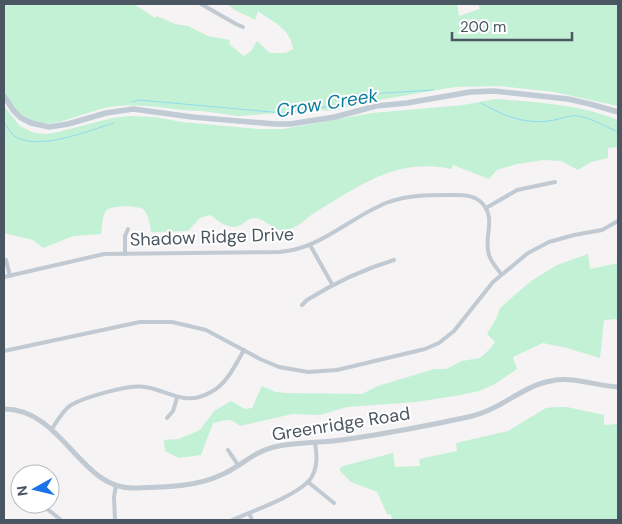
<svg xmlns="http://www.w3.org/2000/svg" width="622" height="524" viewBox="0 0 622 524" font-family="'DM Sans',sans-serif">
<style>
.green{fill:#c3f1d5}
.lines{fill:none;stroke-linecap:round;stroke-linejoin:round}
.stream{stroke:#90daee;stroke-width:1}
.minor{stroke:#c1cad2;stroke-width:4}
.tertiary{stroke:#c1cad2;stroke-width:5}
.secondary{stroke:#c1cbd6;stroke-width:5.5}
.labels{text-anchor:middle;dominant-baseline:central;stroke-width:4;stroke-linejoin:round;paint-order:stroke}
.street-label{font-size:18px;fill:#4a5661;stroke:#fff}
.water-label{font-size:19px;font-style:italic;fill:#0c7c9b;stroke:#fff}
</style>
<rect width="100%" height="100%" fill="#f5f3f3"/>
<g class="green">
<path d="M4 4H134L155 18 157 16 175 24 188 26 208 36 230 40 229 44 244 56 251 51 257 41 270 53H286L293 49C291 29 273 22 258 11L255 20C246 14 234 12 228 4H457L459 16 480 9 478 4H618V106L554 92 499 86 455 87 361 103 334 111 320 110 238 116 202 111H195C169 109 144 104 118 106 76 109 30 152 5 92 2 86 4 76 4 69 4 47 4 26 4 4Z"/>
<path d="M495 99C537 102 579 104 618 120V147L608 148V158L591 162 578 170 561 161 543 160 517 164 497 170 489 179 453 165 452 169C396 157 359 186 314 213 305 219 297 229 285 230 273 232 266 218 254 218 248 218 246 222 241 225 229 231 219 221 210 215L200 218 188 231 151 232C150 225 149 216 144 210 138 205 111 205 106 211 102 216 102 227 101 234L73 236 43 248 33 240 4 233V106L20 126 34 133 47 134 62 131 112 118 130 116 154 117 182 122 258 129H283L372 113 463 105Z"/>
<path d="M588 254 590 269 618 263V319L604 320 600 358 567 348 543 343 513 357 517 369 495 384 479 391 461 395 416 402 347 407 320 415 292 414 240 426C229 417 226 420 213 423L201 455 179 458 165 451 164 440 179 439 200 430 214 411 231 401 245 409 252 408 262 386 276 392 287 393 362 394 378 386 434 369H446L462 361 480 358 491 348 495 342 487 334 496 319 500 308 531 281 557 265Z"/>
<polygon points="555,407 567,407 604,415 604,425 618,424 618,520 392,520 391,515 387,514 377,492 351,482 340,471 340,468 343,466 393,453 395,467 420,466 419,459 457,451 456,443 508,431 546,408"/>
</g>
<g class="lines">
<g class="stream">
<polyline points="132,102 139,100 283,113 332,106 370,94 433,90"/>
<path d="M481 103C503 115 522 124 548 121 559 120 567 115 578 116 592 118 606 127 618 132"/>
<path d="M4 123C7 126 10 132 13 135 36 153 90 130 114 123"/>
</g>
<g class="minor">
<polyline points="201,4 236,24 243,27"/>
<polyline points="486,208 517,190 555,182"/>
<polyline points="310,245 332,284"/>
<polyline points="125,254 125,236 128,229"/>
<polyline points="6,260 10,276"/>
<path d="M4 277 104 254 279 252C319 250 349 218 386 203 407 195 428 195 450 195 461 195 473 194 482 203 497 219 483 237 489 255 491 262 497 268 501 274"/>
<path d="M302 305 307 300C336 282 361 270 394 260"/>
<polyline points="4,351 140,322 172,322 206,330 260,359 279,367 308,372 337,370 425,349 439,343 454,331 493,282 528,253 549,242 574,235 602,230 618,221"/>
<polyline points="167,418 173,411 177,398"/>
<path d="M52 429C57 421 63 410 71 405 85 397 130 384 145 387 170 391 185 407 211 392 227 384 235 365 244 350"/>
<polyline points="228,450 238,465"/>
<polyline points="308,482 334,503"/>
<polyline points="41,504 61,520"/>
<polyline points="249,513 252,520"/>
<polyline points="115,520 114,497 116,485"/>
<path d="M232 520C251 512 301 494 311 478 318 467 317 455 315 443"/>
</g>
<path class="tertiary" d="M4 409C63 409 81 491 135 488 163 487 196 487 221 475 240 467 253 452 274 447 296 442 319 443 342 440 384 434 427 426 468 417 499 411 522 386 551 381 574 376 596 386 618 387"/>
<polyline class="secondary" points="4,96 13,110 21,118 31,123 49,127 68,124 106,113 133,109 192,117 275,124 290,124 335,117 376,106 407,103 470,92 494,91 568,99 590,104 618,112"/>
</g>
<g class="labels">
<g class="street-label">
<text transform="translate(212 237) rotate(-2)">Shadow Ridge Drive</text>
<text transform="translate(341 424) rotate(-9)">Greenridge Road</text>
</g>
<g class="water-label">
<text transform="translate(327 103) rotate(-9)">Crow Creek</text>
</g>
</g>
<rect width="622" height="524" fill="none" stroke="#4a5661" stroke-width="10"/>
<g transform="translate(35 489) rotate(262)"><circle r="24" fill="#ffffff" stroke="#b7bbc0"/>
<path d="M0-4L9 19L0 12L-9 19Z" fill="#1a73e8"/>
<text y="-8" font-size="14" font-weight="bold" text-anchor="middle" fill="#4a5661">N</text>
</g>
<path d="M452 32v8h120v-8" fill="none" stroke="#4a5661" stroke-width="2.5"/>
<text x="460" y="32" font-size="15" fill="#4a5661" stroke="#ffffff" stroke-width="4" paint-order="stroke">200 m</text>
</svg>
